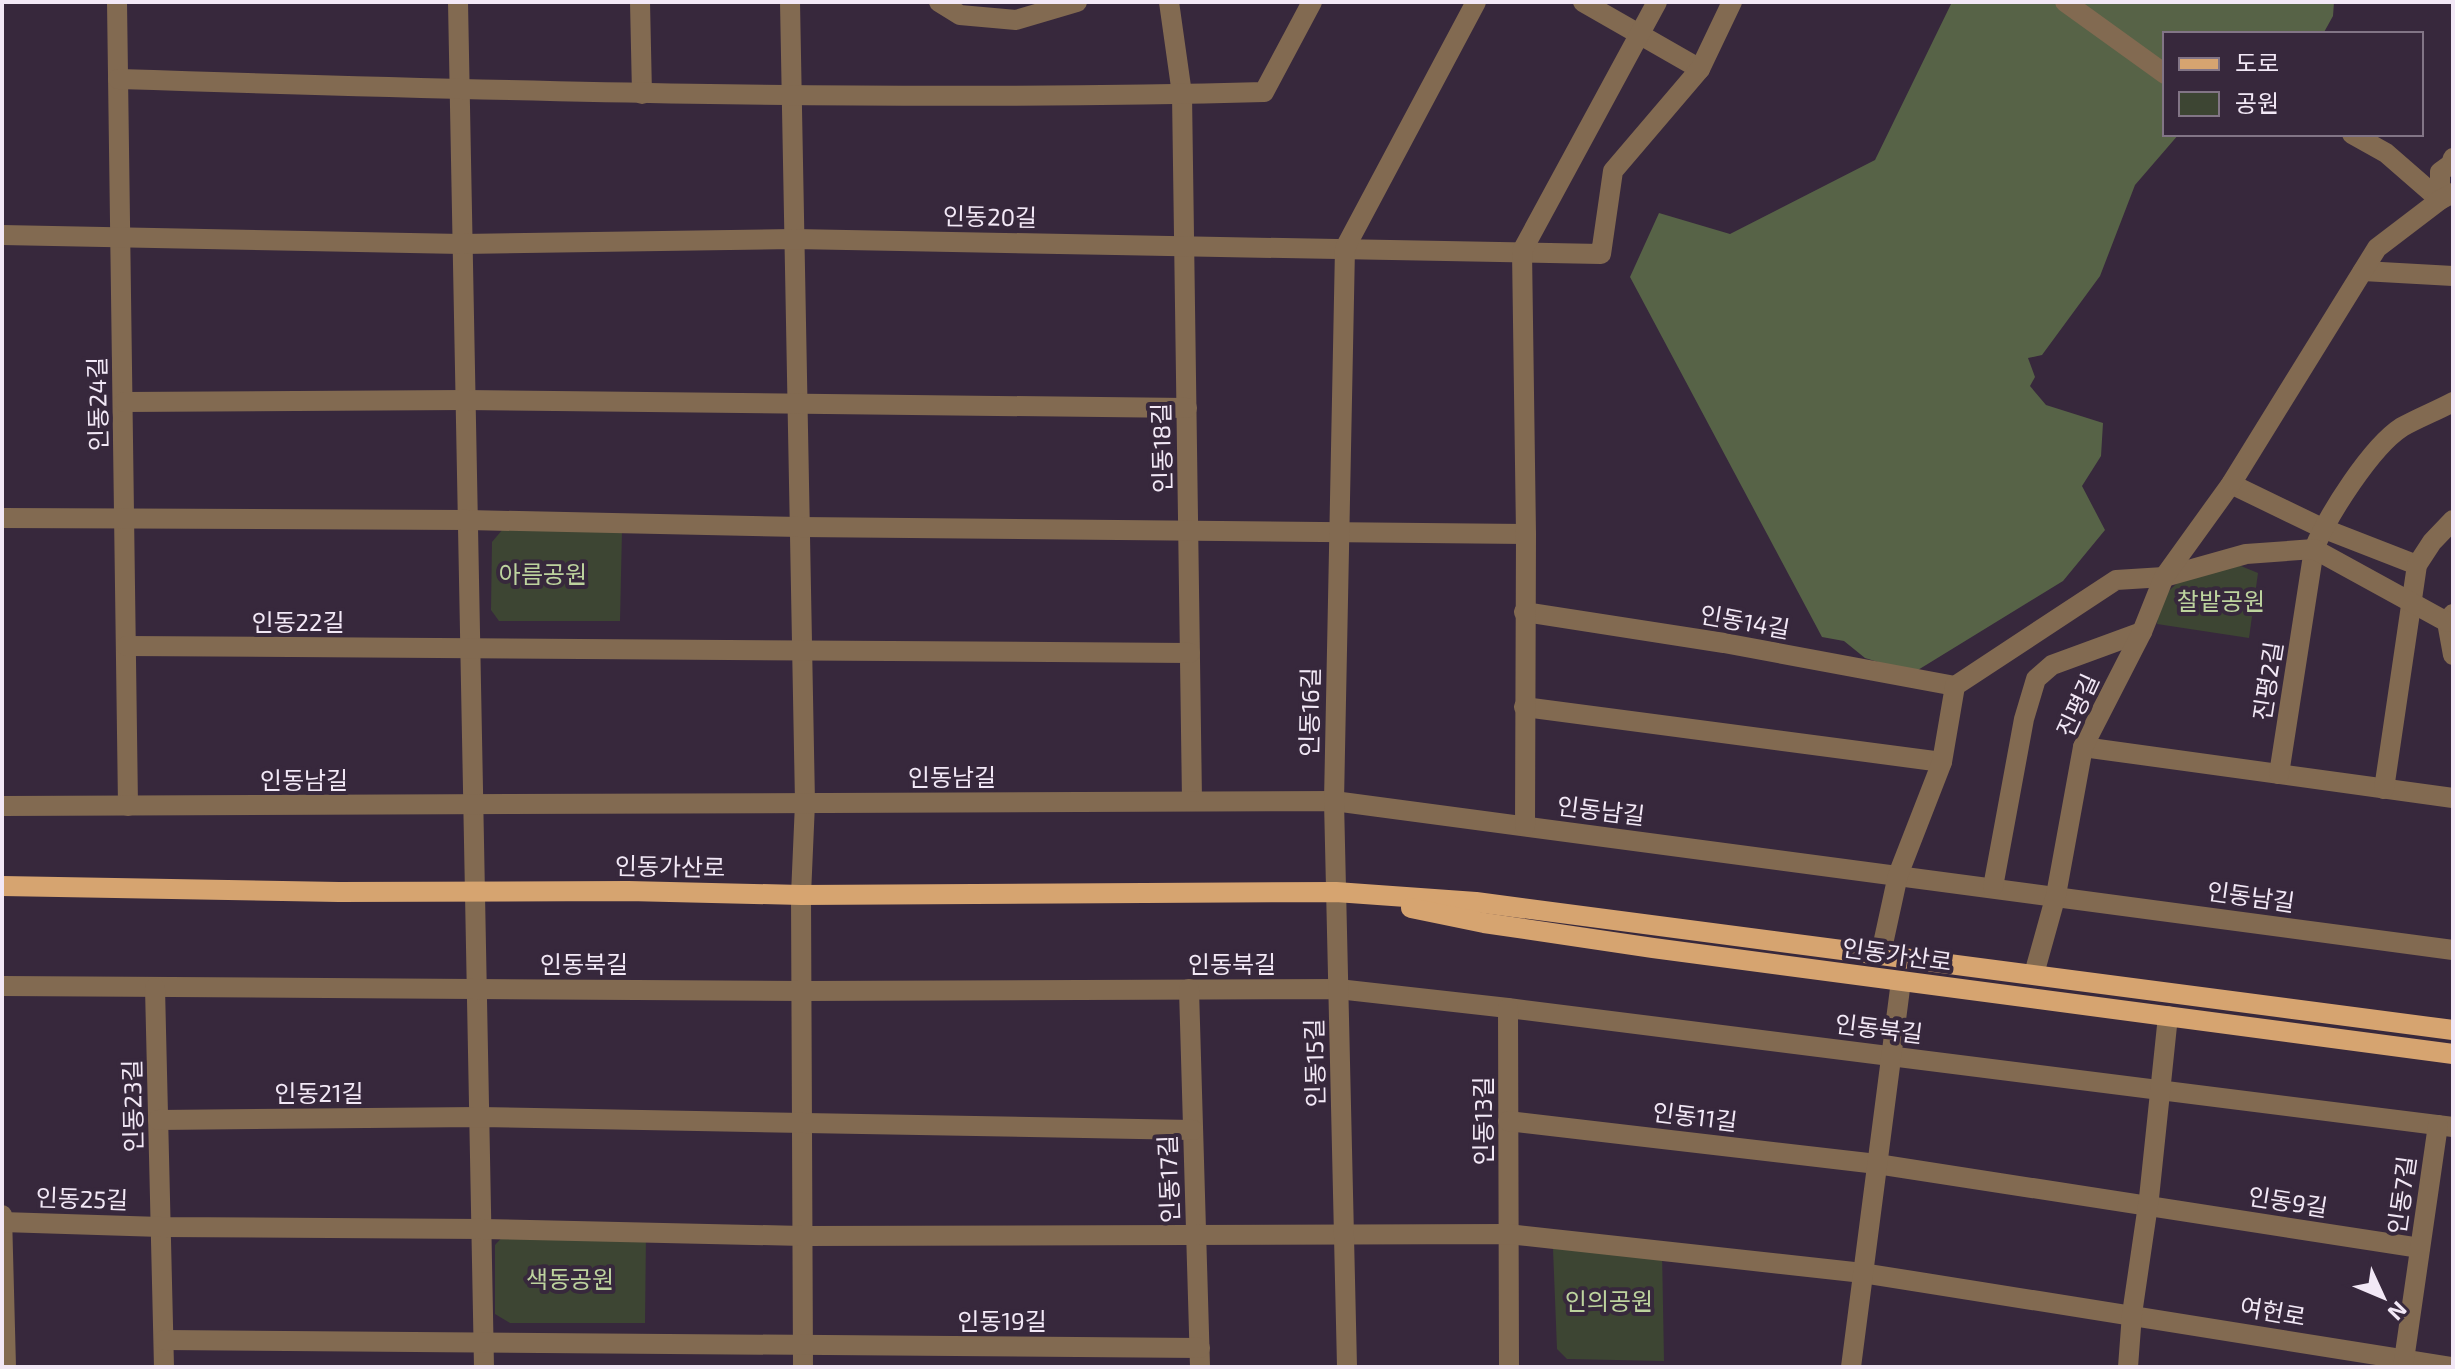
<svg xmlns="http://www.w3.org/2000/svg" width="2455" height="1369" viewBox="0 0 2455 1369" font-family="'Exo 2','Noto Sans KR',sans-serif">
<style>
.green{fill:#3d4533}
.forest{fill:#576347}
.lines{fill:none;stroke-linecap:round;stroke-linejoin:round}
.minor{stroke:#826a51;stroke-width:20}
.major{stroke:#d6a470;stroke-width:20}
.labels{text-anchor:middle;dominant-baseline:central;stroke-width:8;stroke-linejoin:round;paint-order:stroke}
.street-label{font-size:24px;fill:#f2e8f6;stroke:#37283c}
.park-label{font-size:24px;fill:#bdd39e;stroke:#37283c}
</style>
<rect width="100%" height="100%" fill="#37283c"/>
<g class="green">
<polygon points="508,523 622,530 620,621 499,621 491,610 492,542"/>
<polygon points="2236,564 2258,573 2249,638 2157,624 2160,599 2186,575"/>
<polygon points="506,1233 646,1233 645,1323 510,1323 495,1314 495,1245"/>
<polygon points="1555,1237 1662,1251 1664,1361 1567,1359 1557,1349 1553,1249"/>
</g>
<polygon class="forest" points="1952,2 2334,2 2333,16 2323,34 2165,34 2165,134 2179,134 2135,185 2100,276 2042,355 2028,358 2035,377 2030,386 2046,405 2103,423 2101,456 2082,486 2105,530 2063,581 1913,673 1865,658 1844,641 1822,637 1630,277 1659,213 1730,234 1875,160"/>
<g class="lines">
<g class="minor">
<polyline points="117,2 128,806"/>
<polyline points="458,2 484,1367"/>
<polyline points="640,2 642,94"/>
<polyline points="790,2 805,803 801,895 803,1367"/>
<polyline points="939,2 960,15 1016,20 1077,2"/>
<polyline points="1169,2 1182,94 1192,801"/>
<polyline points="1583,2 1700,69"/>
<polyline points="2065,2 2165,74"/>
<path d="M118 79C500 91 882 102 1264 92L1312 2"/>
<polyline points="2352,134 2386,153 2440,200"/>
<polyline points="2440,200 2440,172 2451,164 2453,158"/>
<polyline points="2,235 462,244 794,239 1601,254 1613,171 1700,69 1732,2"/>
<polyline points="2363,271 2453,276"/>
<polyline points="124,402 465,400 1187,408"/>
<polyline points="2231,484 2322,528 2417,565"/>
<polyline points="2,518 468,520 800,527 1526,534"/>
<polyline points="1524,612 1724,643 1955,686"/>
<polyline points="2453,614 2447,622 2453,655"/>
<polyline points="126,646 1190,653"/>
<polyline points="1524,707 1942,762"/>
<polyline points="2083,747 2453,798"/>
<path d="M2279 774 2314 549C2328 515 2371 447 2402 427 2418 418 2436 411 2453 402"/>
<polyline points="2384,789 2417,565 2432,542 2453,520"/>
<polyline points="2,806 1334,801 2453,950"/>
<polyline points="1525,826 1526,534 1522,251 1657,2"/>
<polyline points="1993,887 2024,719 2036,679 2052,665 2142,632"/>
<polyline points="1881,953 1898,875 1942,762 1955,686 2116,580 2164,577 2246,554 2314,549 2447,622"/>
<polyline points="2034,974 2056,895 2083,747 2142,632 2164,577 2231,484 2377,248 2440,200 2453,193"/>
<polyline points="2,986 802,991 1338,989 1508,1008 2453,1127"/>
<polyline points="155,988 164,1367"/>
<polyline points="1189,989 1200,1367"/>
<polyline points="1508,1008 1509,1367"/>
<polyline points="158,1120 479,1117 1193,1130"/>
<polyline points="1508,1121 1877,1164 2420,1248"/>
<polyline points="2,1215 6,1367"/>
<polyline points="2,1222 161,1227 482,1229 803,1236 1508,1234 1863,1273 2452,1367"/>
<polyline points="164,1340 1200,1348"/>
<polyline points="1347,1367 1334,801 1345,248 1476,2"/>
<polyline points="1851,1367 1901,981"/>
<polyline points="2128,1367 2132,1314 2149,1198 2168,1016"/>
<polyline points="2403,1367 2438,1125"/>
</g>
<g class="major">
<polyline points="2,886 339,892 628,891 801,895 1336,892 1476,902 2453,1030"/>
<polyline points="1411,908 1484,923 1653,948 2453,1054"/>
</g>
</g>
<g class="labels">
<g class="street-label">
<text transform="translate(990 216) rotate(1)">인동20길</text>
<text transform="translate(97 404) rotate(-91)">인동24길</text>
<text transform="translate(1161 448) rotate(-91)">인동18길</text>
<text x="298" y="621">인동22길</text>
<text transform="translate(1745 621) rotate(10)">인동14길</text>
<text transform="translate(2267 681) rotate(-81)">진평2길</text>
<text transform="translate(2077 705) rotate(-65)">진평길</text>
<text transform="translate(1309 712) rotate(-89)">인동16길</text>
<text x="952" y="776">인동남길</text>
<text x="304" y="779">인동남길</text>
<text transform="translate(1601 810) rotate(7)">인동남길</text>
<text transform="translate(670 866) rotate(1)">인동가산로</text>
<text transform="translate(2251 896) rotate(8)">인동남길</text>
<text transform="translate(1897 954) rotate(8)">인동가산로</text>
<text x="584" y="963">인동북길</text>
<text x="1232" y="963">인동북길</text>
<text transform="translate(1879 1028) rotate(7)">인동북길</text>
<text transform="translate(1314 1063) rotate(-91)">인동15길</text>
<text x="319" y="1092">인동21길</text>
<text transform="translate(132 1106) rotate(-91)">인동23길</text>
<text transform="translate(1695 1116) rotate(7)">인동11길</text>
<text transform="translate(1482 1121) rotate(-90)">인동13길</text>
<text transform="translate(1168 1179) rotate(-92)">인동17길</text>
<text transform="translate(2401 1195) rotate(-82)">인동7길</text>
<text transform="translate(82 1198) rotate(2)">인동25길</text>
<text transform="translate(2288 1201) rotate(9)">인동9길</text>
<text transform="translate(2273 1311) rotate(10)">여헌로</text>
<text x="1002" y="1320">인동19길</text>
</g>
<g class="park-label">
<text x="543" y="573">아름공원</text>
<text x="2221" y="600">찰밭공원</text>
<text x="570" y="1278">색동공원</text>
<text x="1609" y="1300">인의공원</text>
</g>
</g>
<rect width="2455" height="1369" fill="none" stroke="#f2e8f6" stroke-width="8"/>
<rect x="2163" y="32" width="260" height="104" fill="#37283c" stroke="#827586" stroke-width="2"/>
<rect x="2179" y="58" width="40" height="12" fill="#d6a470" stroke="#827586" stroke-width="2"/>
<text x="2235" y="72" font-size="24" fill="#f2e8f6">도로</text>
<rect x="2179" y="92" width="40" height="24" fill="#3d4533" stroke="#827586" stroke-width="2"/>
<text x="2235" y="112" font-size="24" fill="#f2e8f6">공원</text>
<g transform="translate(2383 1297) rotate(134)" stroke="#37283c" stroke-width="6" paint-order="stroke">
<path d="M0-6L14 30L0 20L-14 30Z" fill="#f2e8f6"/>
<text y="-12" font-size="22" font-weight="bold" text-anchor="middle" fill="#f2e8f6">N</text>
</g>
</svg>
